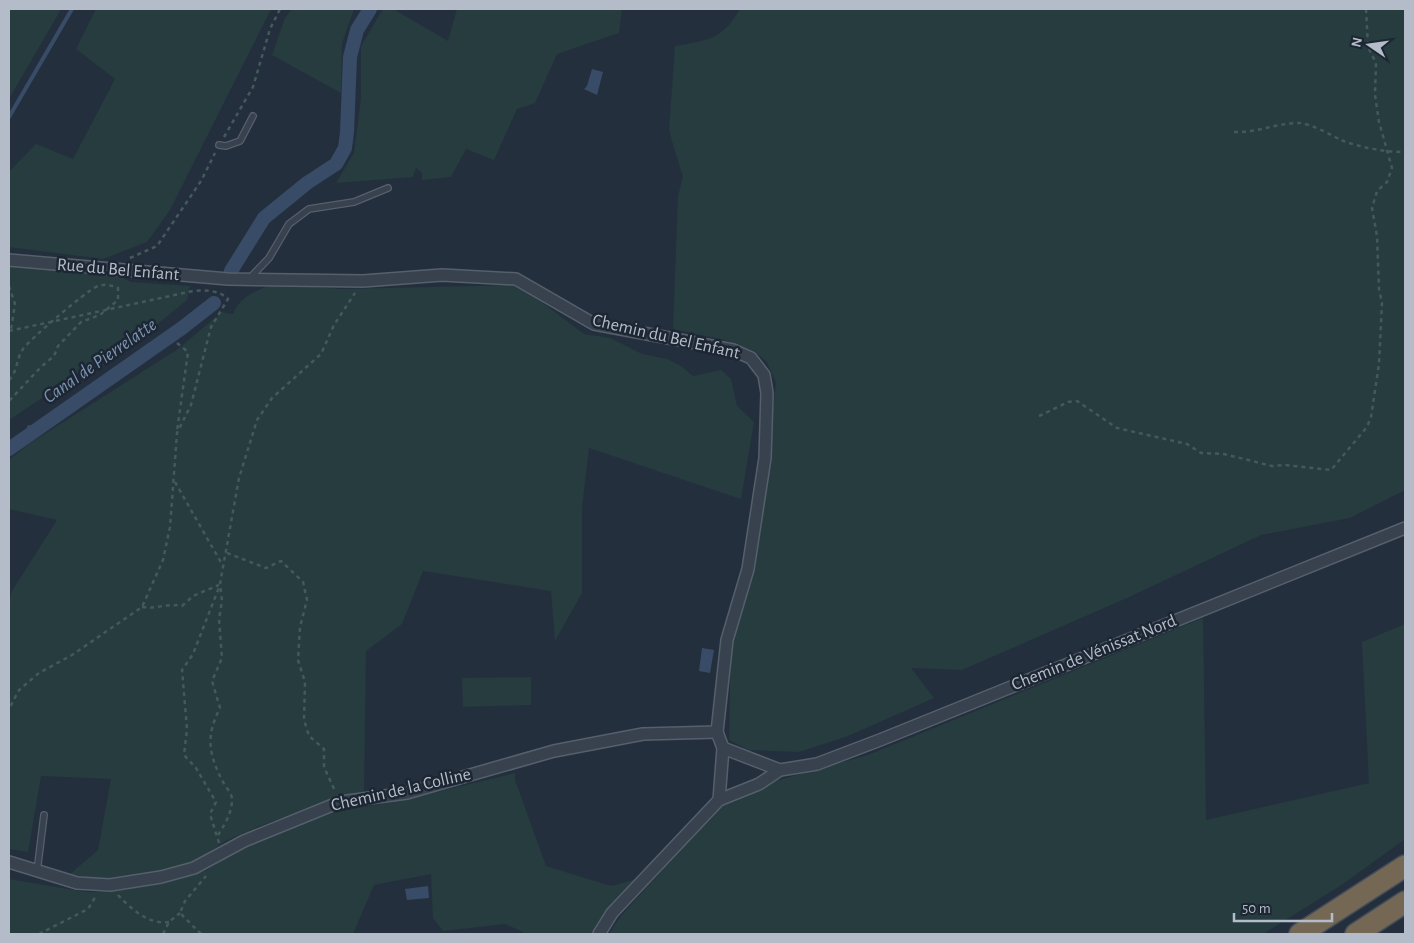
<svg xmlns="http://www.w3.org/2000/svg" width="1414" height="943" viewBox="0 0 1414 943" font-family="'Alegreya Sans',sans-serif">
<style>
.green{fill:#263c3f}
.water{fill:#394c67}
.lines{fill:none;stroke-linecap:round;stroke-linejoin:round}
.stream{stroke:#394c67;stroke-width:4}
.canal{stroke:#394c67;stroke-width:14}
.service-casing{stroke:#565f6c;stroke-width:8}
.minor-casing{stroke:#565f6c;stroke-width:14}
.motorway-casing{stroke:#434c59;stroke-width:24}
.path{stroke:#44595c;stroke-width:2.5;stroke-dasharray:4 4;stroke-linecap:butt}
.service{stroke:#38414e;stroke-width:5.5}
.minor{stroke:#38414e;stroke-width:11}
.motorway{stroke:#746855;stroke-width:21}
.labels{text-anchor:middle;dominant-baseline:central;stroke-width:5;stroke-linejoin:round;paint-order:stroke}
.street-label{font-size:18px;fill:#b4bcc9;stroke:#1d2633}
.water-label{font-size:19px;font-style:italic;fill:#7c92b1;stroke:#1d2633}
</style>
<rect width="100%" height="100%" fill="#242f3e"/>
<g class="green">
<polygon points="9,9 61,9 9,99"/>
<polygon points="96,9 271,9 170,210 147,242 103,259 9,247 9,172 36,144 73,159 115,79 76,49"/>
<polygon points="292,9 354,9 342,43 341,93 272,55 285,18"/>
<polygon points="383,9 393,9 448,41 457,9 622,9 619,33 557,54 535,103 517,109 494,160 466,149 451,177 422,180 422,173 416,167 413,177 336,183 354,153 361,99 361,46"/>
<path d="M740 9H1405V490L1350 518 1261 535 1127 598 962 670 911 668 934 698 848 736 799 752 749 750 729 740 731 630 762 502 776 383 767 362 754 351 725 340 673 329 678 196 683 177 669 131 675 46C708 40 722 40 740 9Z"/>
<polygon points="9,265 117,275 131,282 190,286 187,300 138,340 82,371 9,420"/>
<path d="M273 284 341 289 516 285 527 291 584 334 610 338 642 354 667 359 681 366 693 376 721 370 731 379 737 406 754 422 741 499 589 448 582 508V593L555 641 551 591 423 571 402 624 366 651 364 792 318 805 260 826 227 840 193 863 126 879 95 880 70 874 98 850 111 779 41 776 28 852 9 849V601L12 591 57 520 9 509V460L29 444 178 349 222 312 233 314C240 296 256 291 273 284Z"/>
<polygon points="1203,618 1206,820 1369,783 1362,642 1405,624 1405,839 1343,884 1263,934 609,934 620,917 720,807 772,782 868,755"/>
<polygon points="531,677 531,705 463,707 462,678"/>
<polygon points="515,773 515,780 546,866 611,886 641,878 594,934 527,934 505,924 443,931 433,918 431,874 374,885 353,934 9,934 9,879 86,892 105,892 195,874 207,870 242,846 335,812 404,800"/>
</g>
<g class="water">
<polygon points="592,69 603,72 597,95 584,89 587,86"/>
<polygon points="702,648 714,650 710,673 699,671"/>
<polygon points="428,886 429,898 407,900 405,889"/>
</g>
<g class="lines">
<g class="stream">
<polyline points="9,117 72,9"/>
<polyline points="29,427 33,432"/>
</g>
<g class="canal">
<polyline points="231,271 264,218 307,183 336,164 345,148 347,132 350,57 357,30 370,9"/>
<polyline points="9,449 182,328 214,303"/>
</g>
<defs>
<g id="service">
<polyline points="219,145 226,146 240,141 253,116"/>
<polyline points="249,279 269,258 289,224 309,209 354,202 388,188"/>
<polyline points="37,872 44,815"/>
</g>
<g id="minor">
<polyline points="9,260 228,279 363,281 442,275 516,279 594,324 733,350 751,358 764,375 767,393 765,458 748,569 727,640 717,732 723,748 719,800 612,913 599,934"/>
<polyline points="723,748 780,770"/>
<polyline points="719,800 759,784 780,770 817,764 880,740 1405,528"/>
<polyline points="9,862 77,883 110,885 161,877 194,868 244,841 340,802 407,793 554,751 643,734 717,732"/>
</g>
<g id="motorway">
<polyline points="1300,934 1405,866"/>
<polyline points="1356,934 1405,902"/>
</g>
</defs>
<use href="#service" class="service-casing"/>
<use href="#minor" class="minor-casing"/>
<use href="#motorway" class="motorway-casing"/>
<g class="path">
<path d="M1234 132C1256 133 1277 123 1299 123 1312 124 1329 134 1341 140 1361 148 1385 152 1405 152"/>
<polyline points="224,137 253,87 270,29 280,9"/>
<polyline points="130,258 157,246 201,181 215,153"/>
<polyline points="9,286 15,304 11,330"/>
<path d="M9 331 193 291C206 290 219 290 228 299L211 327 191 405 177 433 170 527 163 560 142 607 72 655 39 673 19 690 9 709"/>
<polyline points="177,343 188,352 177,431"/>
<path d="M9 380C18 371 16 359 23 349 29 340 85 292 96 287 105 283 110 285 118 288V300L100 315 81 322 58 346 54 356 41 367 9 401"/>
<polyline points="1039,416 1068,402 1077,401 1117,428 1187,444 1201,453 1224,454 1272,466 1285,465 1331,470 1367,427 1371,417 1379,364 1382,303 1379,289 1377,236 1372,208 1377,191 1387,182 1392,168 1379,122 1375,95 1376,63 1368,47 1366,9"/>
<polyline points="175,482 223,566"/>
<polyline points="227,553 266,568 281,561 303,582 307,600 300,627 298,660 305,682 304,720 309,736 324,749 324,767 335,791"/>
<path d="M142 607C158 609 166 603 182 606L193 596 219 585"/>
<path d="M218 835C225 824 232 813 232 799 232 794 226 787 223 782 209 755 205 737 220 708L212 681 222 658 219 619 222 601 220 584 239 478 257 420 272 398 321 354 334 325 355 293"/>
<polyline points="219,843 210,814 216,802 196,768 184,755 187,729 182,670 193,654 220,585"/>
<path d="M118 895C131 909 149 925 169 922"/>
<polyline points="39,934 88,909 96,896"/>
<polyline points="163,934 169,922 180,913"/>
<polyline points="201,934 180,913 185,901 206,876"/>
</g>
<use href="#service" class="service"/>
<use href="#minor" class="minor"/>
<use href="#motorway" class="motorway"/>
</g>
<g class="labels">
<g class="street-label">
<text transform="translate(118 270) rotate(5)">Rue du Bel Enfant</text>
<text transform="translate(666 337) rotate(13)">Chemin du Bel Enfant</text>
<text transform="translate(1094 653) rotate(-22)">Chemin de Vénissat Nord</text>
<text transform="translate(401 790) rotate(-13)">Chemin de la Colline</text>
</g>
<g class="water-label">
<text transform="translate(100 361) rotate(-35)">Canal de Pierrelatte</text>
</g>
</g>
<rect width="1414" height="943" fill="none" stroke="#b4bcc9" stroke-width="20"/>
<g transform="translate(1369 45) rotate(283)" stroke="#1d2633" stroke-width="4" paint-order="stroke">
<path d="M0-4L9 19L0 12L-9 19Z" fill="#b4bcc9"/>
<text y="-8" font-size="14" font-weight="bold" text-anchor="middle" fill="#b4bcc9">N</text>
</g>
<path d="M1234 913v8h98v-8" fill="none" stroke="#b4bcc9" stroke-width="2.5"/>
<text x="1242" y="913" font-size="15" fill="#b4bcc9" stroke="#1d2633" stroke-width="4" paint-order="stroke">50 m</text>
</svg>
